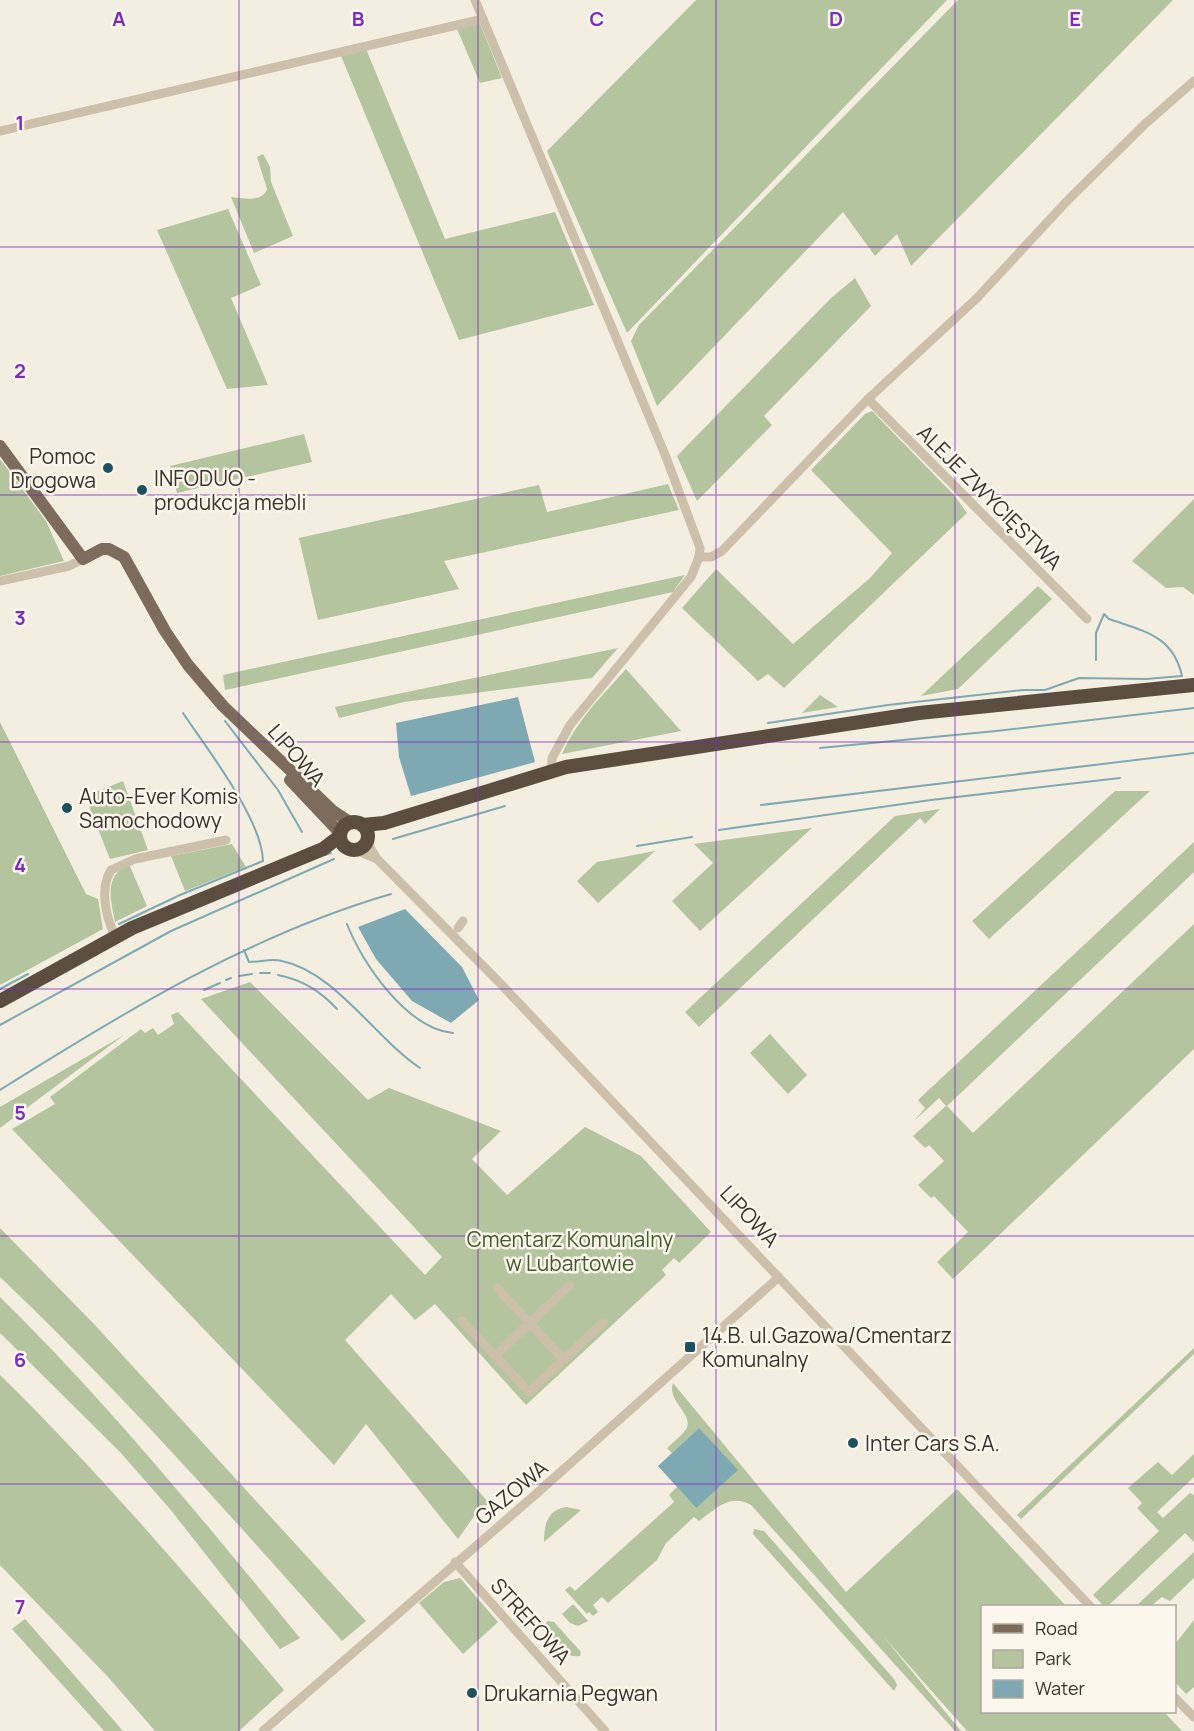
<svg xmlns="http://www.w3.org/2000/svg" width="1194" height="1731" viewBox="0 0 1194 1731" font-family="Manrope,sans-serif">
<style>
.green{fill:#b3c49f}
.water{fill:#7ea9b3}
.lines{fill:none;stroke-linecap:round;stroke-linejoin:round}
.stream{stroke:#7ea9b3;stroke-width:2}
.minor{stroke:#cdc0ab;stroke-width:9}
.major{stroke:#7d6b5b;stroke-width:12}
.highway{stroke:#5c4d41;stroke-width:14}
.grid{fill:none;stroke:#7b2cbf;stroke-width:1.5;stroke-opacity:0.55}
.poi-dot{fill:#1e515f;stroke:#fbf7ed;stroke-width:2}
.labels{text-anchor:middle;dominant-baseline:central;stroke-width:5;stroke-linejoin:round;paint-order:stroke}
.poi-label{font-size:21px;fill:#3b322b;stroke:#fbf7ed;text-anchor:start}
.street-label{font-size:21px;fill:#3b322b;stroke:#fbf7ed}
.park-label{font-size:21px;fill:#435a2d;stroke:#fbf7ed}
.grid-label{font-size:20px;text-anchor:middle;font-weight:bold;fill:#7b2cbf;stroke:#fbf7ed;stroke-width:5;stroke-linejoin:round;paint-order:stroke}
</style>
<rect width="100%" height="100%" fill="#f4eee0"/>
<g class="green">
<polygon points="696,0 947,0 627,333 547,151"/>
<polygon points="958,0 1173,0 911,266 897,234 875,256 843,212 657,406 631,341 639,325"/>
<polygon points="480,24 502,78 480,83 457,29"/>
<polygon points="366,49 445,239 555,212 594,305 459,340 341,56"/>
<path d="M263 154 270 167 271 182 293 236 254 253 231 197C243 198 262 203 267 189L257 157Z"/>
<polygon points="228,209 261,285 231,298 268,385 227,389 157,230"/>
<polygon points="855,278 871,306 764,416 772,425 697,501 677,456 831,298"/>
<polygon points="872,411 954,495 967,513 784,688 768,674 758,681 682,608 716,569 793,644 870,578 892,553 811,470 865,414"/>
<polygon points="304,434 312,462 177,493 170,466"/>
<polygon points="0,459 46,521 64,561 0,576"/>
<polygon points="668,484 679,510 444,561 459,589 318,620 299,538 539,485 547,512"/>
<polygon points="1194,499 1194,595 1183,587 1166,588 1132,561"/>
<polygon points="685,575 673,592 225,690 223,675"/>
<polygon points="1038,586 1052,599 958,689 921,696"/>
<polygon points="618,648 592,678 404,702 339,718 335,707"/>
<path d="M626 669 681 731 562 754C577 720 602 696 626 669Z"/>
<polygon points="820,695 838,707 802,713"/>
<polygon points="0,722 86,894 98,899 103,929 0,985"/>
<polygon points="123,781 148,850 110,859 85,796"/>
<polygon points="1115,791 1150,791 989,939 972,921"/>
<polygon points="940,809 925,824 920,818 699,1027 685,1012 895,816"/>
<polygon points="812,828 700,931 672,901 713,863 694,844"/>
<polygon points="1194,842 1194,872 947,1106 973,1133 1194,924 1194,1049 953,1279 937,1262 968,1232 934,1196 931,1198 918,1185 944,1161 929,1145 925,1148 913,1136 946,1106 939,1098 914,1121 925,1108 918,1100"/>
<polygon points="232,844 246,867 185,891 171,856"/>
<polygon points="655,851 598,903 577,881 597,862"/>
<path d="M129 864 147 906 115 922C111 899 103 877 129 864Z"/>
<polygon points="250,982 368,1100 389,1088 501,1131 472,1159 507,1195 585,1127 641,1156 711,1232 679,1263 674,1258 662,1270 666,1275 526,1405 435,1304 415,1320 391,1294 345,1340 489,1503 475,1515 458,1539 366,1424 334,1465 12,1129 55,1104 50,1097 141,1029 145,1033 153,1028 158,1035 174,1024 171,1015 178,1012 425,1275 442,1257 201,999"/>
<polygon points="770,1034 807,1075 788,1094 750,1053"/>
<polygon points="124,1035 0,1128 0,1107"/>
<path d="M0 1228 94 1324 366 1621 342 1641C231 1516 121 1392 0 1277Z"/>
<path d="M0 1297C108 1403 204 1521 300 1638L280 1649 170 1509 120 1452 0 1333Z"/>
<polygon points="1194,1348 1194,1354 1021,1519 1017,1515"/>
<path d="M0 1375C101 1474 193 1582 284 1690L239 1731H155L109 1678 0 1565Z"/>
<path d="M673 1383 846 1592 957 1489 1066 1606H982V1712H1164L1182 1731H967L883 1636 961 1731H955L751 1505C729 1493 716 1509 699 1521L694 1517 666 1543 657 1560 608 1603 602 1597 593 1605 598 1612 593 1616 589 1612 587 1614 565 1590 570 1586 575 1591 674 1502 669 1495 677 1487 696 1508 699 1428 672 1453 667 1448C673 1442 680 1437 685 1431 697 1415 666 1402 673 1383Z"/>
<polygon points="1194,1454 1194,1477 1157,1512 1163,1518 1190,1493 1194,1495 1194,1542 1185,1533 1108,1606 1104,1606 1093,1595 1159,1531 1137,1508 1142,1503 1128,1488 1158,1462 1172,1475"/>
<path d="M566 1507 581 1510 544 1542C544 1525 547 1510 566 1507Z"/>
<polygon points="754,1529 764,1531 894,1679 897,1685 894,1691 753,1534"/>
<polygon points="1194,1552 1194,1578 1170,1601 1162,1597 1151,1606 1136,1606"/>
<polygon points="460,1578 498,1622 463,1654 419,1603 444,1582"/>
<polygon points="572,1605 574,1605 588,1621 578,1626 570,1623 562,1614"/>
<polygon points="25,1619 123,1731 104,1731 12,1629"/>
<polygon points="1194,1620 1194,1687 1186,1694 1175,1682 1175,1644"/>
<path d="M548 1621 554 1622 581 1652 580 1656C562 1659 551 1639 541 1627Z"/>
</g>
<g class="water">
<polygon points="518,697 535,762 411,796 399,757 396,723"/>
<polygon points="405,909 462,967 479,1000 451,1023 412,1001 376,959 358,927"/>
<polygon points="699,1428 738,1470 696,1508 658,1466"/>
</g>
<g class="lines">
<g class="stream">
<polyline points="225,721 278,790 302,832"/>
<path d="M768 723 888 705 1023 690H1045L1079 678 1146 679 1182 676C1173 635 1143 631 1109 619L1104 614 1096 633V660"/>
<polyline points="820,748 996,731 1194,708"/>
<polyline points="761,805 1194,753"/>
<polyline points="719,830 931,800 1120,778"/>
<polyline points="393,839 505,806"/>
<polyline points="637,846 692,837"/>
<polyline points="325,855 331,853"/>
<path d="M119 924 180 895 263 861C262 819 207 749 183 713"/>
<path d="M347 924C362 963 407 1029 453 1033"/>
<path d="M244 950 249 962C261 962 271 958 282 961 335 972 374 1037 420 1068"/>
<polyline points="260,973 270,973"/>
<path d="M278 975C303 980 320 991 337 1009"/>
<polyline points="239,976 252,974"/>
<polyline points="226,980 231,978"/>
<polyline points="0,989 28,974"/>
<polyline points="204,990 220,983"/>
<polyline points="0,1025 171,931 334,859"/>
<path d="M0 1090C124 1012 250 935 391 894"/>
</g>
<g class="minor">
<polyline points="475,0 666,457 700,548 699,557 691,577 570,725 552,758 551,772"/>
<polyline points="0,131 483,19"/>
<polyline points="868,399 1087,619"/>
<polyline points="699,557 711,557 722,551 868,399 977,298 1067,201 1145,124 1194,81"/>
<polyline points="0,581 69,566 83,559"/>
<polyline points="367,842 377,859 497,980 1090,1606"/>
<polyline points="355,850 375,858"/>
<polyline points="458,928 463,921"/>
<path d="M115 936C106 917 99 889 111 870L135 859 226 840"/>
<polyline points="570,1285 495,1356 529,1392 604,1322"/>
<polyline points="497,1288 564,1360"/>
<polyline points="462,1321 495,1356"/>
<polyline points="455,1562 605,1731"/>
<polyline points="1174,1697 1194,1717"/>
<polyline points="263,1731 536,1494 779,1277"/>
</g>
<g class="major">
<polyline points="0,446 83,559 102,549 109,549 124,557 165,631 188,665 223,706 333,811 351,823"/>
<polyline points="290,780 340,833"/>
</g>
<g class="highway">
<circle cx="354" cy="836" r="14"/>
<polyline points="362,825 384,823 566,767 919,713 1194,685"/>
<polyline points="0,1001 132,928 323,849 340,836"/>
</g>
</g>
<path class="grid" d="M239 0V1731M478 0V1731M716 0V1731M955 0V1731M0 247H1194M0 495H1194M0 742H1194M0 989H1194M0 1236H1194M0 1484H1194"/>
<g class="poi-dot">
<circle cx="108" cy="468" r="6"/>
<circle cx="142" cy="490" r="6"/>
<circle cx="67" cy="808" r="6"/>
<rect x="684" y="1341" width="12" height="12" rx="3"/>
<circle cx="853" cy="1443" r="6"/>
<circle cx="472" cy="1693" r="6"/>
</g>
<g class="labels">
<g class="poi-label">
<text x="96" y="456" text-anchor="end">Pomoc<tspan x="96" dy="24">Drogowa</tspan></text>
<text x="154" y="478">INFODUO -<tspan x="154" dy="24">produkcja mebli</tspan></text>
<text x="79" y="796">Auto-Ever Komis<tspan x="79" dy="24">Samochodowy</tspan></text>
<text x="702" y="1335">14.B. ul.Gazowa/Cmentarz<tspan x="702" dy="24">Komunalny</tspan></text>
<text x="865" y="1443">Inter Cars S.A.</text>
<text x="484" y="1693">Drukarnia Pegwan</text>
</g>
<g class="street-label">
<text transform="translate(990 497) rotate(45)">ALEJE ZWYCIĘSTWA</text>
<text transform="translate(297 755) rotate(49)">LIPOWA</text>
<text transform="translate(750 1216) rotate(47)">LIPOWA</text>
<text transform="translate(511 1492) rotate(-40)">GAZOWA</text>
<text transform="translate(531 1621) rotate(48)">STREFOWA</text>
</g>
<g class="park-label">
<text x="570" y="1239">Cmentarz Komunalny<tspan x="570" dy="24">w Lubartowie</tspan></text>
</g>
</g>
<g class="grid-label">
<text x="119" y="26">A</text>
<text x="358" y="26">B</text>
<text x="597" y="26">C</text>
<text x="836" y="26">D</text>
<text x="1075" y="26">E</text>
<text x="20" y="130">1</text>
<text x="20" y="378">2</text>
<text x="20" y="625">3</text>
<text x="20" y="872">4</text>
<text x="20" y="1120">5</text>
<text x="20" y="1367">6</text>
<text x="20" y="1614">7</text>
</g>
<rect x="981" y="1605" width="195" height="108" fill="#fbf7ed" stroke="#aea89f" stroke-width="1.5"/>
<rect x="993" y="1624" width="30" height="9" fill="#7d6b5b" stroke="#aea89f" stroke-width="1.5"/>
<text x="1035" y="1635" font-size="18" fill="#3b322b">Road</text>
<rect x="993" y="1650" width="30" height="18" fill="#b3c49f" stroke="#aea89f" stroke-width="1.5"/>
<text x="1035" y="1665" font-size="18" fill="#3b322b">Park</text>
<rect x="993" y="1680" width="30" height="18" fill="#7ea9b3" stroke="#aea89f" stroke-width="1.5"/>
<text x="1035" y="1695" font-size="18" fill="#3b322b">Water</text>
</svg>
